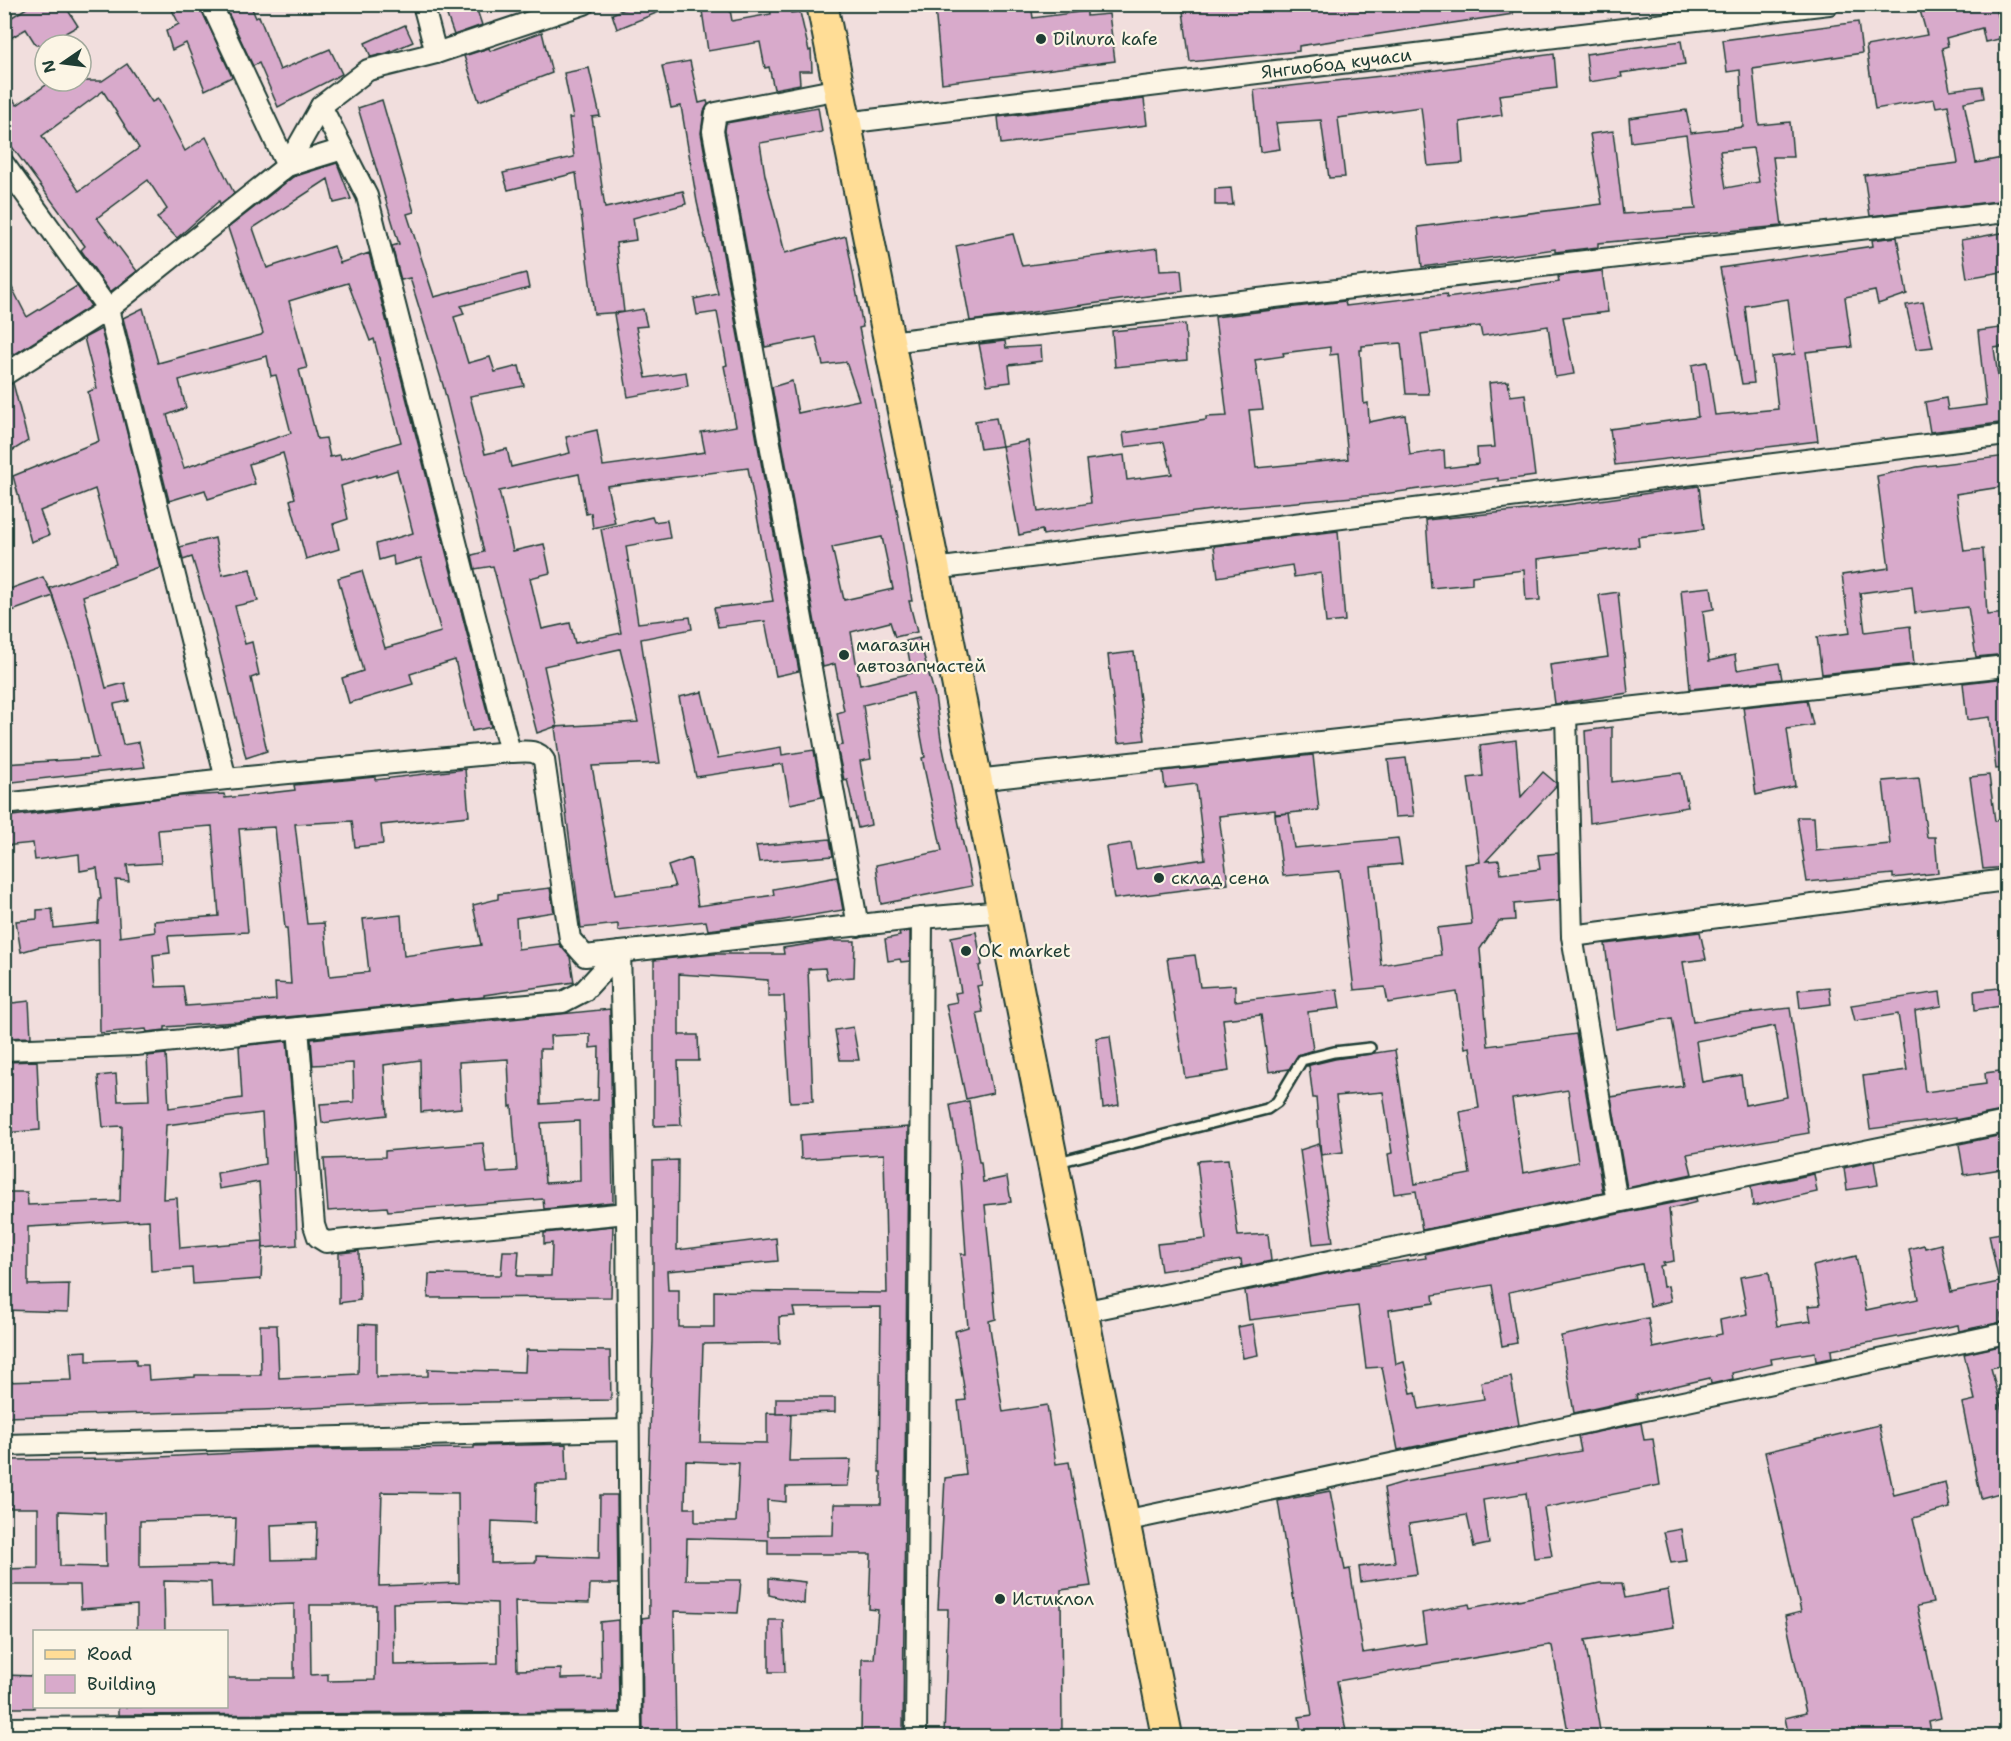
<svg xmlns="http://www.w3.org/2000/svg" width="2011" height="1741" viewBox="0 0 2011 1741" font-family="'Shantell Sans',sans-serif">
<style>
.building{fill:#d8aacb;stroke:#1f3d34;stroke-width:1.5;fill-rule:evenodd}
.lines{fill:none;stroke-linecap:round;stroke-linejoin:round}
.service-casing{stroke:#1f3d34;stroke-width:14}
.minor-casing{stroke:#1f3d34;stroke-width:24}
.primary-casing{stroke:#1f3d34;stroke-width:34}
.service{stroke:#fcf5e5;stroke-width:9}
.minor{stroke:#fcf5e5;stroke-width:20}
.primary{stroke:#ffdd96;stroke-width:30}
.poi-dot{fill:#1f3d34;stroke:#fcf5e5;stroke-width:2}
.labels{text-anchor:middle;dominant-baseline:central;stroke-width:4.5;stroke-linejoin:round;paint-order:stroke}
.poi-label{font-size:18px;fill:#1f3d34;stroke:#fcf5e5;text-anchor:start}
.street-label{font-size:18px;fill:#1f3d34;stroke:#fcf5e5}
</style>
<rect width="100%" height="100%" fill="#f1dedd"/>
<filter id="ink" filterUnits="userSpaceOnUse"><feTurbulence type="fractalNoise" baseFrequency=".0167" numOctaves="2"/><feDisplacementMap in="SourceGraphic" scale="12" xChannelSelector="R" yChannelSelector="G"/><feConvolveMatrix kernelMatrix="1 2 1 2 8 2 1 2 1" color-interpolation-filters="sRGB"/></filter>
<g filter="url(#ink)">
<g class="building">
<polygon points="33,4 64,4 78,26 60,36 66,45 36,45 26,29 4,42 4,22"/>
<polygon points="169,4 199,4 232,77 205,90 186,43 172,50 166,31 179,24"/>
<polygon points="224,4 250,4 256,18 259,16 280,70 330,49 342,74 278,107 259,63 253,66"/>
<polygon points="443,4 475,4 482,25 454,35"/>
<polygon points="637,4 676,4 676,5 617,29 612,14"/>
<polygon points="701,4 729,4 732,21 771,14 769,4 790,4 791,13 800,12 809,51 811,50 812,71 799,71 800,84 774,89 769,67 765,68 760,42 708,51"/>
<polygon points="961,4 1031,4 1033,18 1087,11 1087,16 1109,14 1115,61 942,83 935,8"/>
<polygon points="1182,4 1513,4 1513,14 1299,46 1299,51 1190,62"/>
<polygon points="1930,4 1995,4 2004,38 1985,42 1982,28 1946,38 1948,46 1942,48 1950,90 1982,86 1984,98 1964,102 1976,163 2007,157 2007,200 1870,216 1864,175 1958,163 1948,105 1936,107 1934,99 1875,109 1866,46 1927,35 1919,7"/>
<path d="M1858 22 1862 53 1753 69 1759 125 1790 122 1793 157H1773L1782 226 1598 243V247L1555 252V249L1422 267 1418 227 1602 204 1590 134 1613 131 1623 214 1696 209 1686 135 1631 142 1629 118 1686 110 1691 133 1743 127 1740 70 1727 72 1723 40ZM1753 148 1759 182 1726 188 1720 151Z"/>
<polygon points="405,25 413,42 387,53 371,57 365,43"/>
<polygon points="542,32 552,73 479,101 464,56 489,48 490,51"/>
<polygon points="1681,41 1685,64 1621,73 1622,77 1589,82 1586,54"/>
<polygon points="1554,54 1557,88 1499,95 1502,115 1460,122 1463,163 1428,166 1421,107 1338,118 1345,177 1329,178 1321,120 1276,123 1280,149 1260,152 1254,90 1436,70"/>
<polygon points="690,61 699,103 707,101 708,104 704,111 701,133 799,671 776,676 765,621 718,627 714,608 773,601 748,468 607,486 615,523 593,528 591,513 586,514 579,474 499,491 513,551 544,544 550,573 530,578 542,629 570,623 575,643 621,633 601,529 652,517 654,522 667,520 670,538 626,546 638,623 690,617 692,629 641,639 660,763 592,766 615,895 675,887 668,866 691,858 698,906 774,895 773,889 837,877 843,910 778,921 708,930 706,921 618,931 618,924 581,928 555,727 638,722 620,649 544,666 557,726 537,733 493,566 475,569 472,555 484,552 443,385 410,278 401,280 392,246 399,244 358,108 382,100 414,212 407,214 434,297 526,273 529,288 461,306 464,314 454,317 468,363 490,357 495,372 519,366 524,386 470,396 485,454 507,449 511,467 570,453 566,437 597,430 603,466 705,452 701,432 736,426 724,366 727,365 717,312 697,315 694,299 718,294 697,202 681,106 671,108 662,66"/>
<path d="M127 64 152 102 158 99 185 151 206 137 234 193 220 204 219 201 177 238 157 218 167 209 148 180 97 218 137 271 110 292 81 250 85 246 4 136V86L17 105 52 81H102ZM103 91 139 148 79 191 42 136Z"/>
<polygon points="589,68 600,116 592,117 605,208 683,191 686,204 633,218 636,240 616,243 624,312 594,314 576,173 508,190 503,173 574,157 569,118 573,118 564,73"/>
<polygon points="1144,99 1147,125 1001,144 998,117"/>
<path d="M818 107 822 132 760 143 765 175 785 253 846 236 863 327 859 328 897 511 912 601H909L917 632 895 637 890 622 851 632 860 685 912 673 906 641 919 638 935 696 941 739 972 886 881 904 876 865 942 851 922 758 925 757 913 693 863 705 871 759 860 761 871 825 858 828 847 779 844 780 837 746 843 745 837 713 844 711 835 664 823 667 772 387 792 381 798 413 859 400 846 362 823 365 816 337 765 347 725 131 726 123ZM882 537 893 589 844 600 832 547Z"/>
<path d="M337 163 351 199 334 203 328 179 253 228 267 268 334 246 340 263 369 253 491 727 472 731 455 660 410 674 413 684 349 703 342 678 363 671 338 578 362 571 385 648 441 632 421 558 394 565 393 556 379 560 376 544 413 533 397 470 376 477V475L341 486 348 519 333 524 339 549 306 559 290 500 295 498 283 453 249 464 255 484 208 499 205 490 169 501 123 318 143 308 158 363 261 335 263 333 228 228 293 177ZM348 283 370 341 374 339 401 442 341 459 340 455 330 457 326 438 317 439 299 370 307 368 289 301ZM267 356 271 376 276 375 291 433 184 468 167 415 186 408 179 380Z"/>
<polygon points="1231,188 1233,205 1215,205 1215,189"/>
<polygon points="2007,232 2007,271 1967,278 1961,240"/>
<polygon points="1013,234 1022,266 1158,248 1160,271 1181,270 1183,291 970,321 956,246"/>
<polygon points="1897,237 1907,294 1878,304 1875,291 1845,297 1852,347 1806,352 1818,441 1615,465 1610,429 1698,417 1692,365 1707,362 1715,415 1778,409 1772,357 1795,354 1788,299 1745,306 1754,383 1742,384 1720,268 1873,246 1872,240"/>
<path d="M1602 271 1608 312 1563 317 1574 374 1555 377 1548 326 1482 336 1480 326 1421 334 1429 394H1406L1401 343 1362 346V350H1360L1364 404 1368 403 1369 422 1405 415 1410 455 1444 450 1445 468 1478 464 1477 448 1495 447 1489 383 1508 381 1510 396 1525 394 1535 476 1498 481V478L1376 495 1219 509 1132 520 1043 535 1042 530 1019 535 1002 446 1028 441 1038 512 1091 503 1086 460 1124 455 1127 480 1172 474 1164 442 1125 447 1123 433 1206 420V417L1227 416 1215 317 1345 301 1346 306 1446 294 1447 298 1559 282 1558 276ZM1330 347V355L1338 354 1348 459 1256 468 1249 410 1263 409 1255 360 1284 356 1283 353Z"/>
<polygon points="4,272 27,317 77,286 91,306 12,356 4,341"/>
<polygon points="1923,302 1933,347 1916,349 1906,305"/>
<polygon points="643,309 647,326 636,327 646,378 686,372 688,386 628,397 614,314"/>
<polygon points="1185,324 1187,360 1115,367 1112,331"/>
<polygon points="2007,327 2007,346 1994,348 2000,391 2007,390 2007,422 1930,432 1925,402 1946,398 1948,410 1986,405 1978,331"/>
<polygon points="101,329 161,568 83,596 106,688 125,683 129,701 114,704 123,745 139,742 145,767 4,783 4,764 98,758 75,662 50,588 116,564 95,489 40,511 49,535 31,542 13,476 99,441 88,392 97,388 84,338"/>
<polygon points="1005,341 1006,348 1041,346 1042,361 1009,365 1011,382 987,385 979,344"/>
<polygon points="13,383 28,441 7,454 4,440 4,387"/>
<polygon points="996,418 1002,446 980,449 975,421"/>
<polygon points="2007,456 2007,486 1956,494 1964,551 1983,549 1987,615 2007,613 2007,654 1976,657 1968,607 1915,613 1912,586 1860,593 1865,632 1910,626 1914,664 1822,674 1817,637 1850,633 1842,575 1889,568 1877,476 1917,467"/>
<polygon points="1699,486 1704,529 1638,537 1639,546 1538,559 1540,600 1526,601 1524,570 1472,576 1472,584 1431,588 1426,520 1536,509"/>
<polygon points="1338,531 1345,621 1326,623 1321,573 1294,577 1292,565 1218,577 1214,546"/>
<polygon points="215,538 222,575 250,569 258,601 235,606 245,644 252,642 259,675 251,678 267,751 246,758 210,613 209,613 192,557 183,560 180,547"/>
<polygon points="43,577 53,596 4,614 4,591"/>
<polygon points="1711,587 1714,609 1703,611 1709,661 1735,655 1737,670 1779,663 1782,679 1690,689 1681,590"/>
<polygon points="1618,592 1628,693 1555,704 1550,665 1608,657 1599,595"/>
<polygon points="1134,652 1145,740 1118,743 1108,655"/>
<polygon points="2007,678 2007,768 1996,769 1990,717 1967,720 1963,683"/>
<polygon points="702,692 718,758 781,747 782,755 814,750 822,797 790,804 783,764 696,777 679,697"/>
<polygon points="1807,700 1813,725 1787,729 1795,786 1756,795 1743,707"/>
<polygon points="1612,727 1612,782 1681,773 1688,807 1590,823 1585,731"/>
<path d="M1516 740 1521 797 1543 772 1556 783V786L1486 861 1499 860 1501 874 1540 869 1538 855 1558 853 1559 900 1514 904 1515 920 1499 921 1480 949 1488 1046 1576 1034 1603 1193 1422 1230 1416 1191 1394 1194 1388 1154 1392 1153 1383 1092 1336 1096 1343 1152 1321 1155 1316 1098H1313L1309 1066H1306L1335 1059 1395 1050 1415 1184 1470 1174 1460 1112 1479 1108 1470 1047 1465 1048 1457 992 1388 1003 1385 987 1354 990 1340 871 1283 876 1275 815 1289 813 1275 814V810L1219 816 1228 884 1114 899 1106 847 1131 843 1136 869 1205 859 1196 784 1165 788 1163 771 1313 755 1319 810 1289 813 1294 848 1398 838 1402 864 1371 867 1381 965 1441 955 1437 928 1472 924 1465 864 1480 862 1468 778 1483 776 1480 745ZM1568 1090 1578 1162 1523 1173 1512 1099Z"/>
<polygon points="1406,758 1414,816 1395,817 1388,760"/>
<path d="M465 769 469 816 381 825 383 844 355 847 352 821 295 824 307 924 324 923 330 976 369 972 363 919 401 915 404 956 481 945 473 905 498 899V894L550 888 554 912 516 918 518 949 559 944 570 957 574 982 484 995V997L237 1022 165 1027V1030L147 1032 146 1029 100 1033 99 939 38 947 21 952 16 921 37 919V910L52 909 54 928 98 923 99 899H101L97 868 80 871 79 854 35 860 33 843 4 846V817L179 796 224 794 225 798 295 790 294 785 375 777V780ZM212 826 219 916 154 921 155 932 120 937 116 880 129 881 127 865 161 863 158 830ZM275 827 285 928H287L291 984 275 983 276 1000 186 1006 183 986 156 987 153 955 170 953 168 936 248 932 239 829Z"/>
<polygon points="1989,775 1995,821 2007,819 2007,867 1983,869 1970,777"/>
<polygon points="1919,778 1927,837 1935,837 1938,873 1893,878 1893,874 1807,882 1797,817 1814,817 1816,851 1890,844 1883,781"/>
<polygon points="830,839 833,856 759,862 756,846"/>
<polygon points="910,931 910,961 901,962 900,959 888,961 885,939 900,936 899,933"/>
<polygon points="976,932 982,965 979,966 982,985 977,986 983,1012 977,1013 993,1093 966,1099 946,1004 957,1002 955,993 961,992 951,937"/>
<path d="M1700 932 1706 959 1683 962 1693 1022 1730 1015 1790 1008 1809 1133 1687 1154 1692 1174 1627 1188 1611 1097 1683 1086 1672 1018 1616 1029 1605 944ZM1775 1026 1787 1097 1745 1105 1741 1075 1702 1082 1696 1041Z"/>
<polygon points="829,941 855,941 854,977 827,979 825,968 808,969 813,1101 790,1102 784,996 768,996 768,980 679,974 679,1035 698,1035 699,1061 678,1061 681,1125 654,1126 654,960 714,954 784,954 783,948"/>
<polygon points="1195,955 1200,987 1235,985 1235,1001 1337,989 1340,1008 1308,1012 1313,1050 1298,1055 1289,1069 1269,1072 1261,1015 1223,1019 1229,1071 1185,1078 1167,958"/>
<polygon points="1829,987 1831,1004 1800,1008 1798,990"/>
<polygon points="2007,987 2007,1005 1975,1010 1974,991"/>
<polygon points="1940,992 1942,1006 1915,1011 1925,1092 1986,1084 1985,1073 2007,1070 2007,1110 1955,1120 1955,1118 1870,1129 1863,1076 1907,1070 1898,1014 1855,1021 1851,1005"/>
<polygon points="29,1001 31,1037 4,1038 4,1004"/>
<path d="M610 1009 613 1202 544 1209 543 1199 388 1211 387 1207 328 1211 324 1159 385 1157V1151L483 1143 487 1173 517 1171 512 1106 510 1107 508 1059 459 1062 461 1108 421 1112 420 1060 384 1065 387 1115 322 1123 320 1104 354 1102 353 1063 313 1065 311 1039ZM590 1034V1048L599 1047 598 1100 541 1104 540 1049H551L550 1036ZM579 1121 580 1181 545 1183 541 1123Z"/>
<polygon points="853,1027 859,1060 840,1060 835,1030"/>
<polygon points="1110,1036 1119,1105 1103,1108 1096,1038"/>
<path d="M287 1041 294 1124 297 1245 263 1248V1241L261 1279 193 1284 192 1268 151 1271 149 1220 28 1227V1285L69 1284 68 1312 4 1310V1192H27L28 1205 120 1201 122 1126 103 1127 98 1076 116 1074 118 1101 149 1100 147 1056 166 1054 169 1108 242 1098 239 1046ZM262 1113 265 1164 217 1173 219 1189 259 1182 263 1241 180 1248 177 1198 163 1199 166 1125Z"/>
<polygon points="37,1061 40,1130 4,1133 4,1062"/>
<polygon points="969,1101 979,1162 981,1162 983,1182 1007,1177 1011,1202 985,1205 996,1319 989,1321 1003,1412 1047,1405 1056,1464 1069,1462 1091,1586 1061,1590 1062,1737 944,1737 948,1609 938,1609 945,1478 966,1475 958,1401 966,1400 955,1331 968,1327 961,1254 966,1254 960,1163 950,1105"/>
<path d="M908 1127 903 1737H861L862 1659H874L878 1610 869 1609 871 1554H768V1540L687 1538 686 1580H741L738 1613 674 1611 676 1737H643L642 1618 649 1617 648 1495 653 1341V1161L678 1160 677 1250 776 1238 778 1261 667 1271 668 1290H679V1327H714V1291L887 1293 884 1154 801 1159 800 1135ZM881 1307 879 1472H881V1504H834L833 1535 768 1536 767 1500 786 1502V1487L848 1486 851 1460 789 1461 791 1414 767 1413V1443L700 1442 703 1344 780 1343 779 1317 795 1316 793 1308ZM686 1461 739 1463 736 1522H695V1508H685Z"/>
<polygon points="2007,1134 2007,1168 1964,1175 1959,1144"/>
<polygon points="1319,1144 1333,1242 1313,1244 1300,1150"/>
<polygon points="1228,1159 1238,1236 1268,1234 1271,1261 1242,1267 1241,1259 1161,1271 1157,1244 1206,1239 1197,1161"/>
<polygon points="1874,1161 1878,1185 1847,1190 1844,1168"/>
<polygon points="1814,1174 1817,1192 1753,1206 1751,1187"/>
<polygon points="1696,1198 1697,1202 1669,1209 1674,1261 1663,1263 1664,1265 1660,1266 1663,1287 1668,1286 1671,1301 1650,1306 1642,1264 1509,1292 1517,1343 1502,1346 1492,1285 1433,1295 1434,1303 1389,1310 1396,1364 1404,1362 1411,1393 1416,1392 1419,1409 1484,1399 1481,1382 1511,1377 1519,1425 1398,1450 1382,1367 1366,1368 1358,1306 1249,1320 1245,1291 1349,1269 1426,1258 1425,1254"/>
<polygon points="613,1226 611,1297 428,1298 429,1274 501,1275 503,1251 519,1251 517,1276 551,1276 552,1243 544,1244 544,1233"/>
<polygon points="2007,1232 2007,1313 2001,1314 2002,1322 1959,1331 1958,1325 1831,1350 1832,1358 1816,1361 1815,1352 1771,1359 1772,1364 1732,1373 1733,1379 1711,1384 1710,1378 1636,1395 1637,1399 1574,1413 1561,1336 1648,1318 1653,1348 1722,1334 1720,1320 1747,1314 1740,1277 1769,1272 1777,1326 1811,1321 1808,1306 1820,1305 1813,1266 1856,1256 1866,1310 1918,1299 1909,1249 1924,1245 1925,1248 1941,1244 1951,1292 1999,1282 1989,1235"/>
<polygon points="359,1251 360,1300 339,1303 339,1253"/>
<polygon points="359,1324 376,1325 376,1377 428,1376 428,1369 525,1372 526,1350 610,1351 611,1400 428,1403 262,1410 4,1417 4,1382 72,1380 70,1352 87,1351 87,1361 136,1359 136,1365 148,1365 149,1380 195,1377 195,1375 261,1375 260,1325 277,1325 279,1378 358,1374"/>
<polygon points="1253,1324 1258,1355 1243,1358 1238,1327"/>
<polygon points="2005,1345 2007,1364 1991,1368 2007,1429 2007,1491 1981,1498 1962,1403 1975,1400 1964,1354"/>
<polygon points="776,1398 835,1398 835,1412 776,1414"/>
<polygon points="1641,1423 1644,1440 1653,1439 1660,1485 1544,1508 1552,1556 1534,1558 1526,1493 1483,1500 1489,1544 1474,1547 1467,1515 1409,1524 1417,1574 1361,1582 1359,1567 1395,1562 1384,1488 1404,1482 1581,1451 1578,1436"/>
<polygon points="1879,1425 1894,1495 1945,1482 1950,1508 1913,1518 1933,1603 1917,1606 1941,1718 1929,1721 1932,1737 1888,1737 1887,1732 1869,1737 1789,1737 1785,1718 1806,1713 1785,1616 1801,1612 1765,1452"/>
<path d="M566 1444 567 1482 536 1483 535 1523 492 1521 491 1563 536 1562V1556L599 1558 600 1495H617L618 1584H590L589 1603 515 1601 517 1670 561 1669V1679L601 1678 600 1622 618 1620 619 1712 118 1715V1707H226V1678H294V1604L212 1607 211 1582 164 1581 165 1632H137V1605L81 1609 80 1585H4V1569L38 1568V1508H4V1460L122 1459 289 1450 474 1448V1446ZM382 1492 458 1493 459 1583 379 1586ZM59 1511 105 1513 106 1567 60 1566ZM236 1518 234 1565 140 1567V1521ZM317 1523 316 1559 272 1560 271 1525ZM451 1601 497 1603 498 1663 394 1665 393 1603ZM310 1605H376L375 1680 328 1681V1674L311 1675Z"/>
<polygon points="1330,1491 1345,1570 1350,1569 1363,1653 1426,1643 1422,1613 1469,1604 1470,1608 1518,1599 1518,1600 1600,1583 1622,1583 1625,1598 1668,1590 1674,1627 1585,1640 1601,1737 1569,1737 1552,1646 1550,1645 1337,1681 1347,1737 1302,1737 1299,1717 1312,1715 1278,1501"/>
<polygon points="1681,1529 1686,1561 1671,1563 1664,1532"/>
<polygon points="769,1578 805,1582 804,1604 769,1595"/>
<polygon points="769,1620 783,1620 785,1672 769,1672"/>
<polygon points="4,1675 34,1676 34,1708 4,1708"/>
</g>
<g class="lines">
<defs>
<polyline id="service" points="1058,1162 1267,1109 1277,1102 1302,1060 1334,1052 1370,1048"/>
<g id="minor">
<polyline points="211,4 287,166 343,149 321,106"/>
<polyline points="423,4 436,53"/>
<polyline points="839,89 716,113 713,131 858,926"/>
<path id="s1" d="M845 123 1829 4"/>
<polyline points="343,149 367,196 510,752"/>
<polyline points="4,164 108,309 226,779"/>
<polyline points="889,342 2006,212"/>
<polyline points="4,375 108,309 287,166 321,106 368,70 436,53 584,4"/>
<polyline points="934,569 2006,435"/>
<polyline points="1566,715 1572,936 1617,1202"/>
<polyline points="976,780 2006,666"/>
<path d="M4 804 226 779 510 752C522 752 537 748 544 760L570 939 585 956 922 918 1003 911"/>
<polyline points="1572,936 2006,880"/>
<polyline points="620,952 627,1213 631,1736"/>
<polyline points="298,1028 314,1225 318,1237 326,1242 627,1213"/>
<polyline points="4,1050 136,1045 469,1010 563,1002 584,991 620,952"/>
<polyline points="1082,1312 2006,1122"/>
<polyline points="4,1445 628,1430"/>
<polyline points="1124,1521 2006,1333"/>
<polyline points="4,1728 631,1724"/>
<polyline points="916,1736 922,918"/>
</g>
<polyline id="primary" points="822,4 1167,1736"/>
</defs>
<use href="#service" class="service-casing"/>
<use href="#minor" class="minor-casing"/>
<use href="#primary" class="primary-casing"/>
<use href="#service" class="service"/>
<use href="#minor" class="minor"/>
<use href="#primary" class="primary"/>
</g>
</g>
<g class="poi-dot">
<circle cx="1041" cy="39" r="6"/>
<circle cx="844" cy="655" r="6"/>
<circle cx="1159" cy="878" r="6"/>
<circle cx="966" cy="951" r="6"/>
<circle cx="1000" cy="1599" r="6"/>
</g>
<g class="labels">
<g class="poi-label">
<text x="1053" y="39">Dilnura kafe</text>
<text x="856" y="645">магазин<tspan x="856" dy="21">автозапчастей</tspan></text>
<text x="1171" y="878">склад сена</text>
<text x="978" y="951">OK market</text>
<text x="1012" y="1599">Истиклол</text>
</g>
<g class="street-label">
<text stroke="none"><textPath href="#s1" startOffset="495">Янгиобод кучаси</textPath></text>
</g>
</g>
<rect width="2011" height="1741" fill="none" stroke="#fcf5e5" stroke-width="24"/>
<rect x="12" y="12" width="1987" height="1717" fill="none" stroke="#1f3d34" stroke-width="2" filter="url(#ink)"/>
<rect x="33" y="1630" width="195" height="78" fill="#fcf5e5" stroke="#a4ab9e" stroke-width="1.5"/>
<rect x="45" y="1650" width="30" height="9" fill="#ffdd96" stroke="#a4ab9e" stroke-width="1.5"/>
<text x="87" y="1660" font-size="18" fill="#1f3d34">Road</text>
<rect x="45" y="1675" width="30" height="18" fill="#d8aacb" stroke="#a4ab9e" stroke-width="1.5"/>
<text x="87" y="1690" font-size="18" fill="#1f3d34">Building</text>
<g transform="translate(63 63) rotate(256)"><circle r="28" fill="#fcf5e5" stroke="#a4ab9e" stroke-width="1.5"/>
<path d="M0-4.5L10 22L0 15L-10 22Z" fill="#1f3d34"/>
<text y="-9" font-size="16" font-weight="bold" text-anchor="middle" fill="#1f3d34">N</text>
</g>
</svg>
